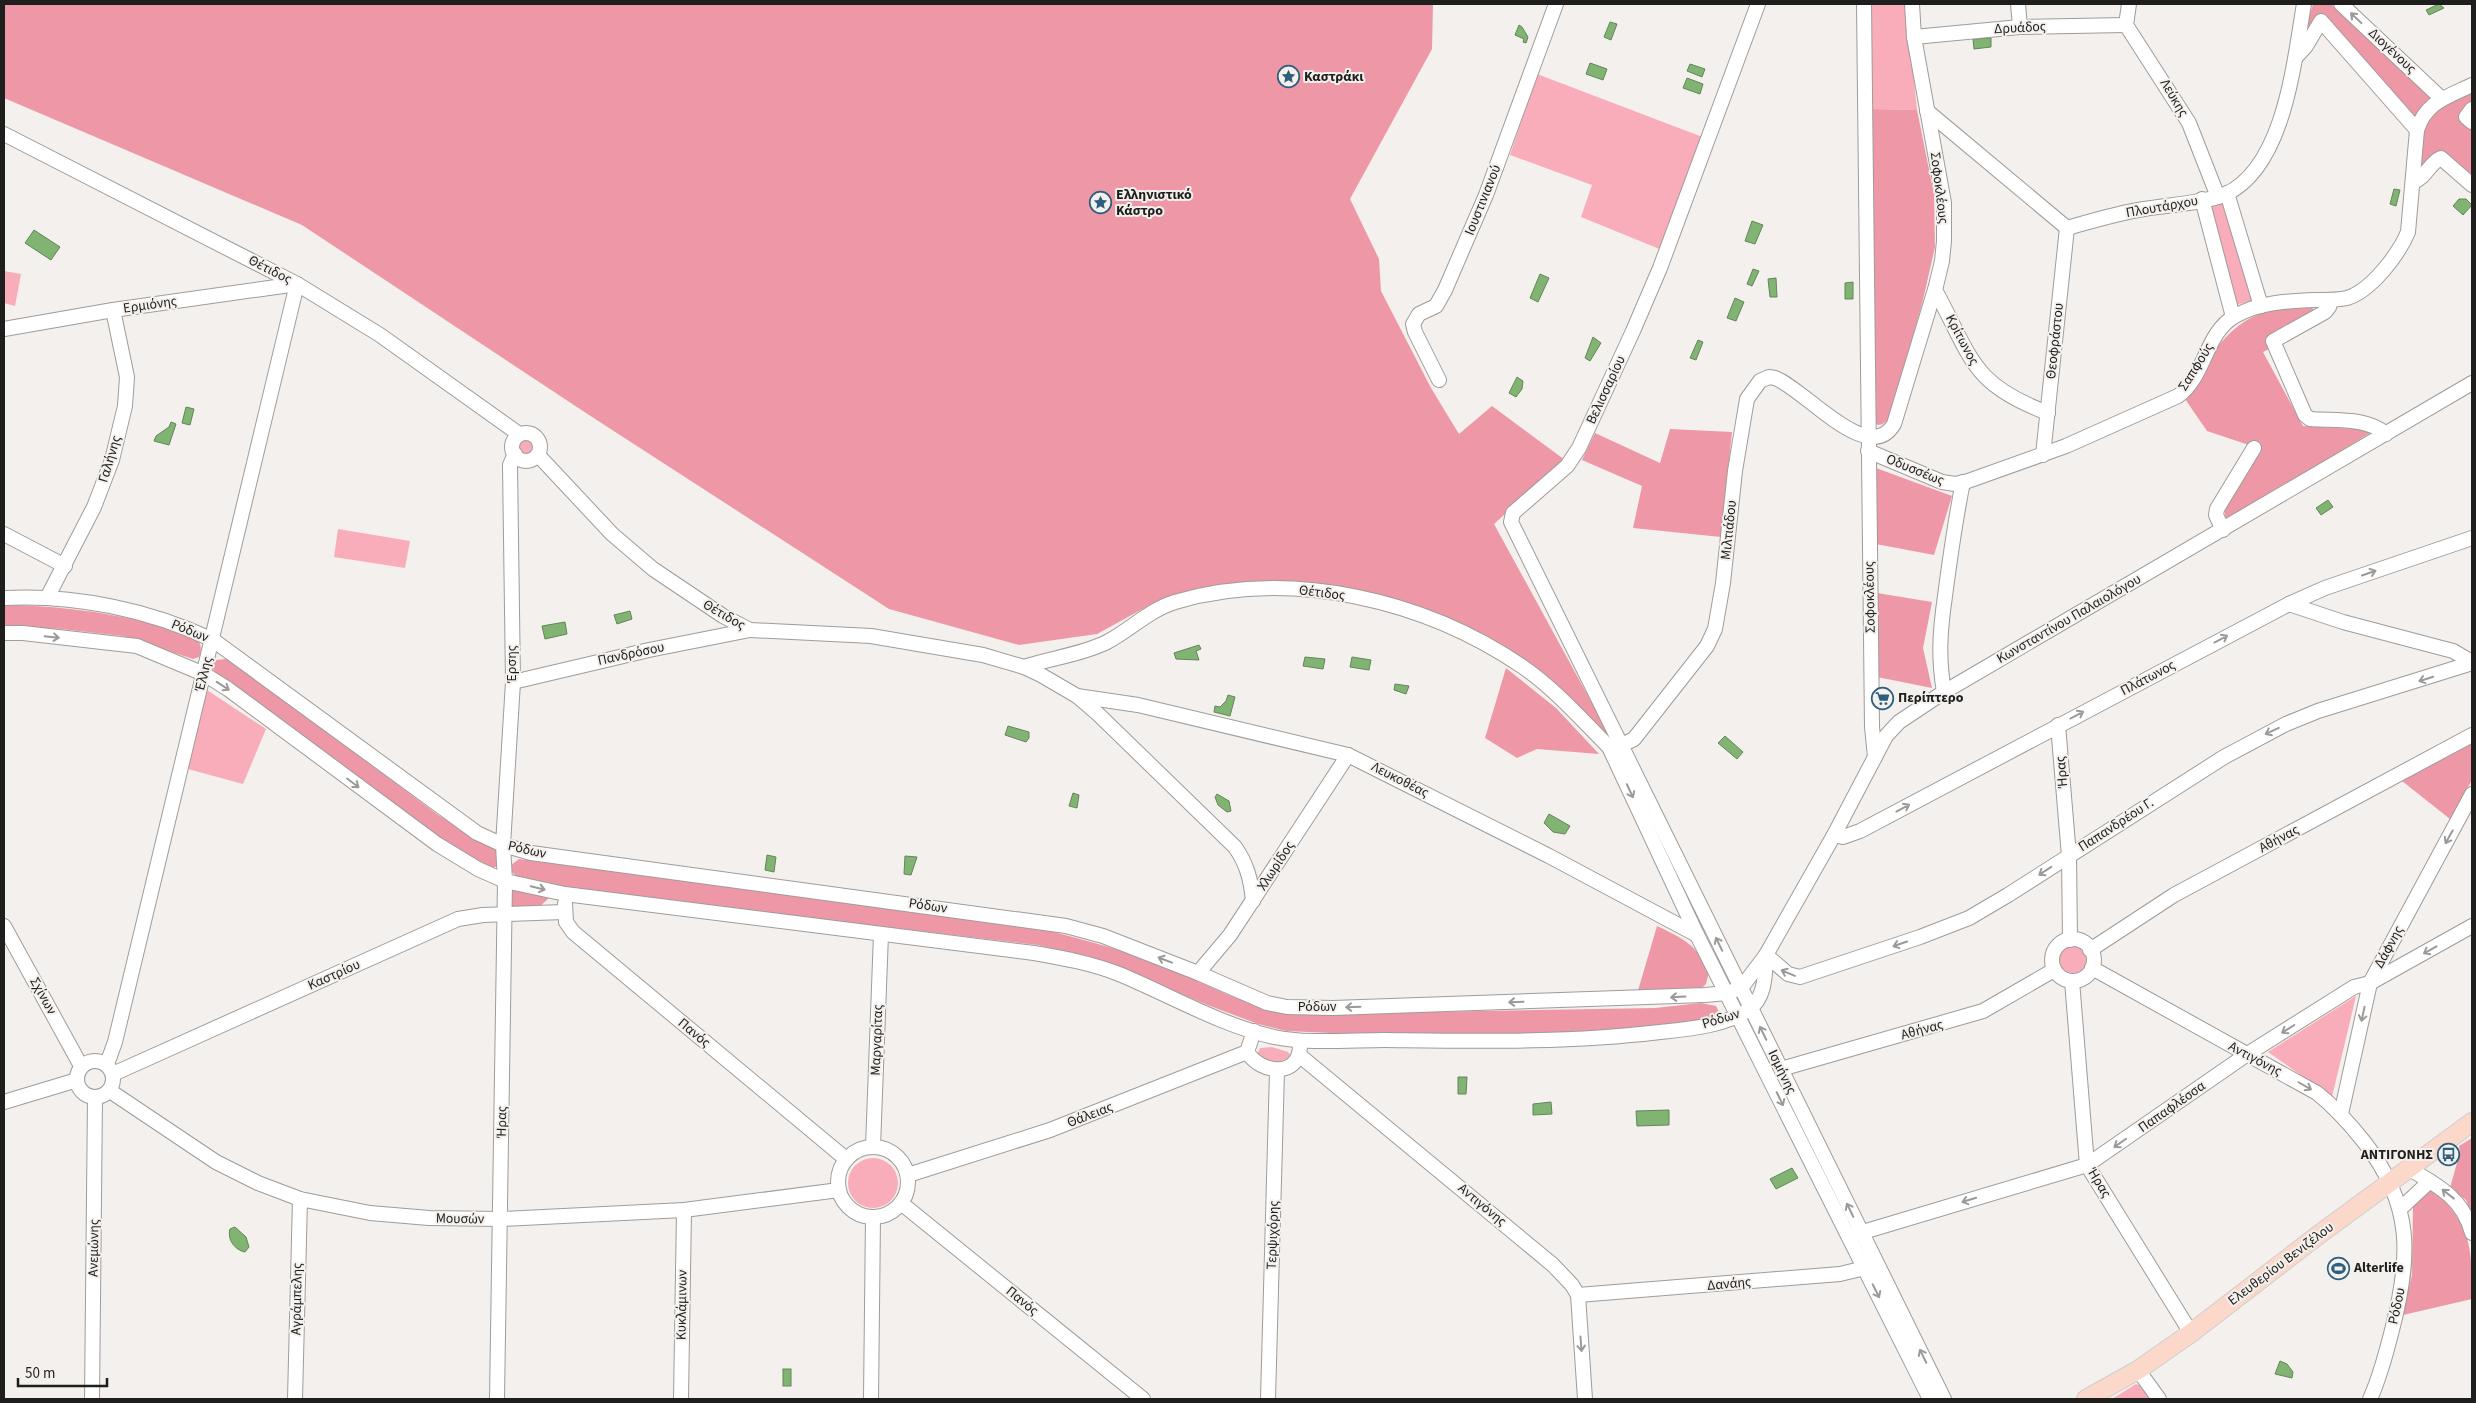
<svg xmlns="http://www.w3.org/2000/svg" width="2476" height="1403" viewBox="0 0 2476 1403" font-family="'Source Sans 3',sans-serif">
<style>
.green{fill:#f9acb9}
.forest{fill:#ee98a7}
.water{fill:#81b373;stroke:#638659}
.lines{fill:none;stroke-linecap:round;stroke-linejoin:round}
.minor-casing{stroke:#9f9c99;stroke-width:16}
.major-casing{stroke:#cececd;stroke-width:20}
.minor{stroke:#fff;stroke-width:14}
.major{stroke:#fcd8cb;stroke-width:18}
.oneway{stroke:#9a9a99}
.labels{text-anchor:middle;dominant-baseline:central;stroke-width:4;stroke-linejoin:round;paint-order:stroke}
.street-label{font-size:14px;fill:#1e1e1c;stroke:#f3f0ed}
.poi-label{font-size:14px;font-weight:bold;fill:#1e1e1c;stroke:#f3f0ed;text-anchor:start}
</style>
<rect width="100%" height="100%" fill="#f3f0ed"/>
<g class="green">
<polygon points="1870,4 1906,4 1917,110 1871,109"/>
<polygon points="1537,74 1705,138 1662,250 1581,217 1592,185 1510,155"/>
<polygon points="2226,200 2255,300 2236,305 2209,205"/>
<polygon points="4,271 21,274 15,306 4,303"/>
<circle cx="526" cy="447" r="8"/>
<polygon points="338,529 410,541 405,568 334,557"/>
<polygon points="207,690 266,729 243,784 188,769"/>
<circle cx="2073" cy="959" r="14"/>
<polygon points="2356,996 2332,1097 2268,1052"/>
<polygon points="1272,1047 1288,1052 1291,1056 1288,1062 1271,1064 1257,1054 1260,1048"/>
<circle cx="873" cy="1183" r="25"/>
<polygon points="2136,1384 2139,1385 2151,1399 2112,1399"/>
</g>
<g class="forest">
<polygon points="4,4 1433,4 1432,49 1350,199 1379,259 1381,291 1431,388 1459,434 1492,406 1565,460 1494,524 1611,738 1604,740 1528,662 1472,630 1432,614 1382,600 1217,586 1150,605 1097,634 1019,645 889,609 589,415 302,225 4,98"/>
<polygon points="2313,4 2334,4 2333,6 2442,105 2472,93 2472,179 2446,155 2419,175 2415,117 2319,16 2304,34"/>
<path d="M1871 109 1917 110 1934 194 1935 247 1922 304 1889 419C1883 424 1880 427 1874 423Z"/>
<path d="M2312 307 2320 324 2263 352 2303 426 2375 430 2226 520 2224 508 2249 445 2207 431 2185 399C2209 358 2227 319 2278 308 2288 306 2301 307 2312 307Z"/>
<polygon points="1670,429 1732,432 1721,537 1633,528 1642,486 1582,460 1595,433 1660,463"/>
<polygon points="1876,468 1952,496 1934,555 1876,544"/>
<polygon points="1877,593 1932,602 1923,648 1932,688 1877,677"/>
<path d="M16 605C67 607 115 613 164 627 176 631 191 632 199 642 202 647 201 652 199 657L193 659 123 636 61 629 4 626V606Z"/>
<polygon points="226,659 238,665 438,815 497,851 500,858 497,866 491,869 431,833 216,675 212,667 216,660"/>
<polygon points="1506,668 1556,708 1599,754 1537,749 1517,758 1485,738"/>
<polygon points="2472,741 2472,780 2450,819 2402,781"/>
<path d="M519 859 1020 924C1062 934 1104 944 1144 959 1195 977 1240 1006 1294 1014L1655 1008 1701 1003 1716 1006 1720 1014 1716 1018 1601 1033 1397 1036 1286 1031 1258 1024 1210 1006 1088 956 1037 945 575 890 518 878 510 870 511 865Z"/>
<polygon points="509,886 549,898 536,910 509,909"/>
<path d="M1657 926C1684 939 1696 944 1709 972L1706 984 1698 992 1637 994Z"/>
<polygon points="2472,1138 2472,1215 2466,1200 2450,1188 2460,1152 2459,1146"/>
<path d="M2432 1189C2472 1225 2472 1248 2472 1299L2403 1315 2412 1275 2413 1206 2428 1190Z"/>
</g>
<g class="water">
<polygon points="2439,4 2444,8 2429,15 2426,10"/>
<polygon points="1610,22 1617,24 1611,40 1604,37"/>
<polygon points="1519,25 1522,27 1528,37 1526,43 1523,42 1524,39 1515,35"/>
<polygon points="1991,38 1991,47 1974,49 1973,39"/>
<polygon points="1590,63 1607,69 1603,80 1586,74"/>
<polygon points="1690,64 1705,69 1702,77 1687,71"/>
<polygon points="1687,78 1703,84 1700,94 1683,88"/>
<polygon points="2394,189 2400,190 2396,206 2390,204"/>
<polygon points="2459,199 2466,199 2472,205 2463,215 2453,206"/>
<polygon points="1752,221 1763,225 1755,244 1745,241"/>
<polygon points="34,230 60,247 51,260 25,243"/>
<polygon points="1753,269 1759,271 1752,286 1747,284"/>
<polygon points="1540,274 1549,278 1538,302 1530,298"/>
<polygon points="1776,278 1777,297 1770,297 1768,279"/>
<polygon points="1853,282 1853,299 1845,299 1845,283"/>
<polygon points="1735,298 1744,302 1736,321 1727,318"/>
<polygon points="1593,337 1601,343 1590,361 1585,358"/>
<polygon points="1698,340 1703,342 1696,360 1690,358"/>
<polygon points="1517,377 1523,381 1522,389 1516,397 1509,393"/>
<polygon points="186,407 194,409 190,425 182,423"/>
<polygon points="171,422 176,424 169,445 154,441 156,436 169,427"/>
<polygon points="2328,500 2333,507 2321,515 2316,508"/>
<polygon points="630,611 632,619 617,624 614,615"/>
<polygon points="565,622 567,634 545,639 542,626"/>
<polygon points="1199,645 1201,649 1196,651 1199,660 1176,659 1174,653"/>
<polygon points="1305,657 1325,659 1323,669 1303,666"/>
<polygon points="1352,657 1371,660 1369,670 1350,667"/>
<polygon points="1395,684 1409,686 1406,694 1394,690"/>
<polygon points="1228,695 1235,697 1230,716 1214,712 1215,706 1220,707 1226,701"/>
<polygon points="1008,726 1029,732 1029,738 1026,742 1005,735"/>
<polygon points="1725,736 1743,752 1737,759 1718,743"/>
<polygon points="1073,793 1079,795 1077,808 1069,806"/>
<polygon points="1217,794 1229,801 1231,811 1227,812 1218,805 1215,797"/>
<polygon points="1549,814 1570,826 1565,834 1553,832 1544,823"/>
<polygon points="767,855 776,857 774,872 765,870"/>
<polygon points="905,856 917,857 911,875 904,874"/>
<polygon points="1458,1077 1467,1077 1466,1094 1458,1094"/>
<polygon points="1551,1102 1552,1114 1533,1115 1533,1104"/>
<polygon points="1669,1110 1669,1125 1637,1126 1636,1111"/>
<polygon points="1792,1168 1798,1178 1776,1189 1770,1179"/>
<path d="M235 1227 246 1237 249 1247 245 1252C235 1250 227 1240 230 1229Z"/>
<polygon points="2280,1361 2287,1364 2293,1372 2292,1378 2275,1374"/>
<rect x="783" y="1369" width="8" height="17"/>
</g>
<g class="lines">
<defs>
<g id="minor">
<polyline points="1758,4 1660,268 1633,331 1579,448 1567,466 1513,513 1511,522 1944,1399"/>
<polyline points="1864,4 1872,727 1875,757"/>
<polyline points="2018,4 2020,27"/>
<polyline points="2129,4 2126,25 2189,123 2218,197"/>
<polyline points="2341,4 2442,99"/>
<polyline points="1914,37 2020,27 2126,25"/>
<polyline points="2296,57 2306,46 2321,21 2417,130"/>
<polyline points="2472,109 2466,117 2472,122"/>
<path d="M1927 111 2067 228C2092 221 2118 213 2144 209 2167 205 2206 203 2226 194 2285 166 2294 61 2304 4"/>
<polyline points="4,134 297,284 380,335 519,434"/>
<path d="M2413 182C2426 178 2429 163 2441 158L2472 185"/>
<polyline points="2227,193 2261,306"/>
<polyline points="2202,199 2233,317"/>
<path d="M1935 290C1972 357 1970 384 2048 413"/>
<path d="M2331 300 2329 307 2325 312 2273 341 2305 415 2310 419C2335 421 2367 417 2386 434"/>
<polyline points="4,329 113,310 297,284 115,1042 107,1064"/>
<polyline points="1439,380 1415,332 1413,324 1419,314 1436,306 1445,290 1486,195 1556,4"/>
<circle cx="526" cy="447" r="14"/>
<path d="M1868 451 1942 482 1955 484 1968 481 2066 446 2178 396C2205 377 2205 333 2235 316 2260 302 2288 301 2316 300 2326 300 2338 300 2347 298 2371 291 2399 254 2408 232L2417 130C2426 102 2447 97 2472 85"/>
<path d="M538 455 612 534 653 569 723 616 750 630 871 636 983 655 1024 667 1041 675 1077 696 1098 714 1235 847C1247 864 1251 880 1253 901"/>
<polyline points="2043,455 2067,228"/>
<polyline points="2223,530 2216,515 2217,509 2254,448"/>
<polyline points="4,534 65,566"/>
<path d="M4 598C74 594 150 610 213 640L477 833 503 845 531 853 1066 926 1103 936 1198 973 1267 1003 1287 1007 1333 1008 1705 995 1727 993 1741 988 1766 955 1834 835 1886 736 1899 722 1944 692 2472 383"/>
<polyline points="47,598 94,507 112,460 125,406 127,377 113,310"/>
<polyline points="2289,604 2343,622 2453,651 2472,662"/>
<path d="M4 633H23L137 646 204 674 228 689 437 844 478 869 505 881 565 894 1034 953C1063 958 1091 963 1119 974 1170 995 1220 1025 1274 1037 1305 1044 1352 1040 1385 1040 1477 1041 1568 1043 1660 1032 1688 1029 1725 1026 1748 1010 1766 998 1765 974 1766 955"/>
<path d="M1024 667C1050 658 1081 655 1107 642 1130 630 1149 610 1175 602 1291 568 1425 600 1523 667 1556 690 1581 719 1609 747L1622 745 1634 739 1707 646 1715 629 1723 583 1735 471 1747 399 1760 381 1769 377 1775 378C1805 389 1868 467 1894 424L1936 286 1942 261 1944 241V203L1914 37 1912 4"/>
<polyline points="513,682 649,650 750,630"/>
<path d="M1944 692C1938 657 1940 631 1945 596 1950 558 1955 521 1963 482"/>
<polyline points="1077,696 1138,705 1348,755 1549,856 1697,935"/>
<polyline points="2058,725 2069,856 2070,940"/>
<polyline points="1609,747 1697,935 1930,1399"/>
<polyline points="1834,835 1843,837 1860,831 2289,604 2325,588 2472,538"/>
<polyline points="565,903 566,922 573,932 846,1159"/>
<polyline points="4,926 81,1066"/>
<circle cx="2073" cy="960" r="21"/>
<polyline points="2090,950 2174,895 2472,735"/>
<polyline points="1766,955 1788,974 1800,977 1920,937 1969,918 2008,895 2224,757 2286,724 2318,711 2472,663"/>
<path d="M2092 968 2317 1093C2336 1108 2350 1124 2365 1143 2413 1205 2411 1257 2392 1330 2386 1354 2380 1377 2370 1399"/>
<polyline points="1198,973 1230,935 1348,755"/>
<polyline points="2072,981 2087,1165 2191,1333"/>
<path d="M1247 1052C1261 1074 1299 1078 1300 1046"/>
<polyline points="1299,1055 1553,1265 1572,1285 1578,1295 1585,1399"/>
<circle cx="95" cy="1079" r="18"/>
<polyline points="1781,1069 1983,1011 2054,970"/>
<polyline points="113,1074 458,919 483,915 564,912"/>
<polyline points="110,1091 216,1162 258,1183 300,1199 370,1213 429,1218 501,1219 684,1210 839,1190"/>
<polyline points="4,1102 77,1080"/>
<polyline points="2341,1114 2370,983 2472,794"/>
<polyline points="873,1147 881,934"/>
<circle cx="873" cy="1182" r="35"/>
<path d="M2408 1168C2437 1185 2463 1198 2472 1233"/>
<polyline points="908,1175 1050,1130 1247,1052 1254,1031"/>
<polyline points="901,1203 1143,1399"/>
<polyline points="2400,1209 2430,1181"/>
<polyline points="1853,1235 2087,1165 2246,1055 2354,987 2370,983 2472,926"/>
<polyline points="1578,1295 1840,1274 1873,1266"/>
<polyline points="2138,1370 2159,1399"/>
<polyline points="92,1399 95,1097"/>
<polyline points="295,1399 300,1199"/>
<polyline points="497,1399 505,881 503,845 513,682 510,465 515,454"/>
<polyline points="681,1399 684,1210"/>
<polyline points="871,1399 873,1217"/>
<polyline points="1268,1399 1277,1071"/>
</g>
<polyline id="major" points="2086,1399 2138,1370 2191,1333 2317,1236 2472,1122"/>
</defs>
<use href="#minor" class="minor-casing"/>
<use href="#major" class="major-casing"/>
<use href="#minor" class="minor"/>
<use href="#major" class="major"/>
</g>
<defs><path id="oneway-shaft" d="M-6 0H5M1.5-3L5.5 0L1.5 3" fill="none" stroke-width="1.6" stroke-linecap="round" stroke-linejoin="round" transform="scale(1.25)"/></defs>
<g class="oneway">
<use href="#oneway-shaft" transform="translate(2356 18) rotate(-137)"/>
<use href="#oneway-shaft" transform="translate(2369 573) rotate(-19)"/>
<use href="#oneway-shaft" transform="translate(52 637) rotate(6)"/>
<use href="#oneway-shaft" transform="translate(2221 639) rotate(-28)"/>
<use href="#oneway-shaft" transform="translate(2426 679) rotate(162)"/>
<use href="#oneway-shaft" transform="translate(223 686) rotate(33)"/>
<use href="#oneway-shaft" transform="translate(2077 715) rotate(-28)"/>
<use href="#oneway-shaft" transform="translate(2272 731) rotate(155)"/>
<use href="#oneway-shaft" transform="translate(353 783) rotate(37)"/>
<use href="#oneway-shaft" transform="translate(1630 791) rotate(65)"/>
<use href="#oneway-shaft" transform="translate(1903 808) rotate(-28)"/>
<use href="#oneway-shaft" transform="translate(2449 837) rotate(119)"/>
<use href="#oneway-shaft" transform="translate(2045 871) rotate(147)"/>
<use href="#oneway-shaft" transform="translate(538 888) rotate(13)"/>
<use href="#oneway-shaft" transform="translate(1719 944) rotate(-116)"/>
<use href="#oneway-shaft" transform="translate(1900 944) rotate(161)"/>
<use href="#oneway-shaft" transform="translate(2430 950) rotate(151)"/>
<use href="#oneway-shaft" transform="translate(1165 960) rotate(-159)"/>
<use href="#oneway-shaft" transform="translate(1788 973) rotate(-157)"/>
<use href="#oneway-shaft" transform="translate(1678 997) rotate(177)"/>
<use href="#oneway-shaft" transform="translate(1516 1002) rotate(178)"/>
<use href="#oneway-shaft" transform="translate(1353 1007) rotate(178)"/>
<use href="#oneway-shaft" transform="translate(2363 1014) rotate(102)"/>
<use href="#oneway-shaft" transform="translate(2288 1029) rotate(148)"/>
<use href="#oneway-shaft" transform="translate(1763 1033) rotate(-116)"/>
<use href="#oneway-shaft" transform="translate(2305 1086) rotate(30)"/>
<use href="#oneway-shaft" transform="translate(1780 1099) rotate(64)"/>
<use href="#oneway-shaft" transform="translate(2120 1143) rotate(145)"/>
<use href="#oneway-shaft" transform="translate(2448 1194) rotate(-142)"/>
<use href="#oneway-shaft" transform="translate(1969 1200) rotate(163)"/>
<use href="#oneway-shaft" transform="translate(1850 1210) rotate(-116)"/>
<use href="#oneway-shaft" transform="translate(1876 1291) rotate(63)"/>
<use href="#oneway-shaft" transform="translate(1581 1344) rotate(86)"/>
<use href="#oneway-shaft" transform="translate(1923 1356) rotate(-116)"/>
</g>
<defs>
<symbol id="sight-ring" viewBox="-11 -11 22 22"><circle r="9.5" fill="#f3f0ed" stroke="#2d5f7d" stroke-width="1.5"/><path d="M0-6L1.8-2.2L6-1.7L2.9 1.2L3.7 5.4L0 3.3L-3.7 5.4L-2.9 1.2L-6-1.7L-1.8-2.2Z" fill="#2d5f7d"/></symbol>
<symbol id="supermarket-ring" viewBox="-11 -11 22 22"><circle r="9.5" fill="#f3f0ed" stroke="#2d5f7d" stroke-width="1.5"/><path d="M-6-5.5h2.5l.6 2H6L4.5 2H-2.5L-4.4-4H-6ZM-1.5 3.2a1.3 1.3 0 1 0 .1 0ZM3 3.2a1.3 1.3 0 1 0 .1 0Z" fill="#2d5f7d"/></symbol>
<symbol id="bus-ring" viewBox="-11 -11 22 22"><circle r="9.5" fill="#f3f0ed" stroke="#2d5f7d" stroke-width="1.5"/><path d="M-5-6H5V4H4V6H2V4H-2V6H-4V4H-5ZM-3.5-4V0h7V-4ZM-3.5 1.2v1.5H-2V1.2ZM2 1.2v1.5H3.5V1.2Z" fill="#2d5f7d"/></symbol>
<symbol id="stadium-ring" viewBox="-11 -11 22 22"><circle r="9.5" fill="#f3f0ed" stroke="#2d5f7d" stroke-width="1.5"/><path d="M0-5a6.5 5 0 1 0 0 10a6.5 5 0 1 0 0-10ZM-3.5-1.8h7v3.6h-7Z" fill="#2d5f7d"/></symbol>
</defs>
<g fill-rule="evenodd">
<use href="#sight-ring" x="1276" y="64" width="25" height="25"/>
<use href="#sight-ring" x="1088" y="190" width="25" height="25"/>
<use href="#supermarket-ring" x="1870" y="686" width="25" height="25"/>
<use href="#bus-ring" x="2436" y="1142" width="25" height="25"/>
<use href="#stadium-ring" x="2326" y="1256" width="25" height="25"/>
</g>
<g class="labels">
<g class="street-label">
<text transform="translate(2020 28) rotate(-3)">Δρυάδος</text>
<text transform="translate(2392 51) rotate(43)">Διογένους</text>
<text transform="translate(2174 98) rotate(59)">Λεύκης</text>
<text transform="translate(1939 188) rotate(83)">Σοφοκλέους</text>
<text transform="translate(1483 200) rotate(-68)">Ιουστινιανού</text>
<text transform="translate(2162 207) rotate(-10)">Πλουτάρχου</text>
<text transform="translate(270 270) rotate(27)">Θέτιδος</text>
<text transform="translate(150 305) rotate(-8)">Ερμιόνης</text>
<text transform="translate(1962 340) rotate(62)">Κρίτωνος</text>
<text transform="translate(2055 341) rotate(-84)">Θεοφράστου</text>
<text transform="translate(2196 367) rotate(-58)">Σαπφούς</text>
<text transform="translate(1606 390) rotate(-65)">Βελισσαρίου</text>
<text transform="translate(110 459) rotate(-73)">Γαλήνης</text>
<text transform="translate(1915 470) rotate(22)">Οδυσσέως</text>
<text transform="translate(1729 530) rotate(-84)">Μιλτιάδου</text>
<text transform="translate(1322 593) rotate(7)">Θέτιδος</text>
<text transform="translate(1870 597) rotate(-91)">Σοφοκλέους</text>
<text transform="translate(724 615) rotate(30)">Θέτιδος</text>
<text transform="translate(2069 619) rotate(-30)">Κωνσταντίνου Παλαιολόγου</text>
<text transform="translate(190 631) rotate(22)">Ρόδων</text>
<text transform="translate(631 654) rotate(-12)">Πανδρόσου</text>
<text transform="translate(512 664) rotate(-90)">Έρσης</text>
<text transform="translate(204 674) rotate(-76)">Έλλης</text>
<text transform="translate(2148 678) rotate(-28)">Πλάτωνος</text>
<text transform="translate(2062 772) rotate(-95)">Ήρας</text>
<text transform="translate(1400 780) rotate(27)">Λευκοθέας</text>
<text transform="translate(2116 825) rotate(-33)">Παπανδρέου Γ.</text>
<text transform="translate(2279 839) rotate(-28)">Αθήνας</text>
<text transform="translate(527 850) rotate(13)">Ρόδων</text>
<text transform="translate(1276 866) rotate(-57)">Χλωρίδος</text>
<text transform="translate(928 906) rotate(8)">Ρόδων</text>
<text transform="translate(2389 947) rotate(-61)">Δάφνης</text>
<text transform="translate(334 975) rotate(-24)">Καστρίου</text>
<text transform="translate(43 996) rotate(61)">Σχίνων</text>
<text x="1317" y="1007">Ρόδων</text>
<text transform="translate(1721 1019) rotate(-17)">Ρόδων</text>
<text transform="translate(1922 1030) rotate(-15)">Αθήνας</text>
<text transform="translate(694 1033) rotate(40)">Πανός</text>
<text transform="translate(877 1040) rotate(-88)">Μαργαρίτας</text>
<text transform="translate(2255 1059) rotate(28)">Αντιγόνης</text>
<text transform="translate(1782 1072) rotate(64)">Ισμήνης</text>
<text transform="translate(2172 1107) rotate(-35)">Παπαφλέσσα</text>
<text transform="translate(1090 1115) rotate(-21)">Θάλειας</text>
<text transform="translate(502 1122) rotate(-89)">Ήρας</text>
<text transform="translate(2099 1183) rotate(59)">Ήρας</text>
<text transform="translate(1482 1205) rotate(40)">Αντιγόνης</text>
<text transform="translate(460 1219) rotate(1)">Μουσών</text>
<text transform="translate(1273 1235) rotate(-88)">Τερψιχόρης</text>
<text transform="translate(94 1248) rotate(-89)">Ανεμώνης</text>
<text transform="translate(2281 1264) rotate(-37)">Ελευθερίου Βενιζέλου</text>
<text transform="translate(1729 1284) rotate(-5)">Δανάης</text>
<text transform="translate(297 1299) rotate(-89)">Αγράμπελης</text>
<text transform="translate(1022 1301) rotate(39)">Πανός</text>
<text transform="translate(682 1305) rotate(-89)">Κυκλάμινων</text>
<text transform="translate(2397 1306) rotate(-78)">Ρόδου</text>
</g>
<g class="poi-label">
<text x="1304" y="77">Καστράκι</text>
<text x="1116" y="195">Ελληνιστικό<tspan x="1116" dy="16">Κάστρο</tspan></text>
<text x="1898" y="698">Περίπτερο</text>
<text x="2433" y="1155" text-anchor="end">ΑΝΤΙΓΟΝΗΣ</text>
<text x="2354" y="1268">Alterlife</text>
</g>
</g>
<rect width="2476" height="1403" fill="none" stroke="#1e1e1c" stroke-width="10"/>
<path d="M18 1378v8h89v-8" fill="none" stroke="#1e1e1c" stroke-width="2.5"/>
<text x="25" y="1378" font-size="15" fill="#1e1e1c" stroke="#f3f0ed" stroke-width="4" paint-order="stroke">50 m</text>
</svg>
